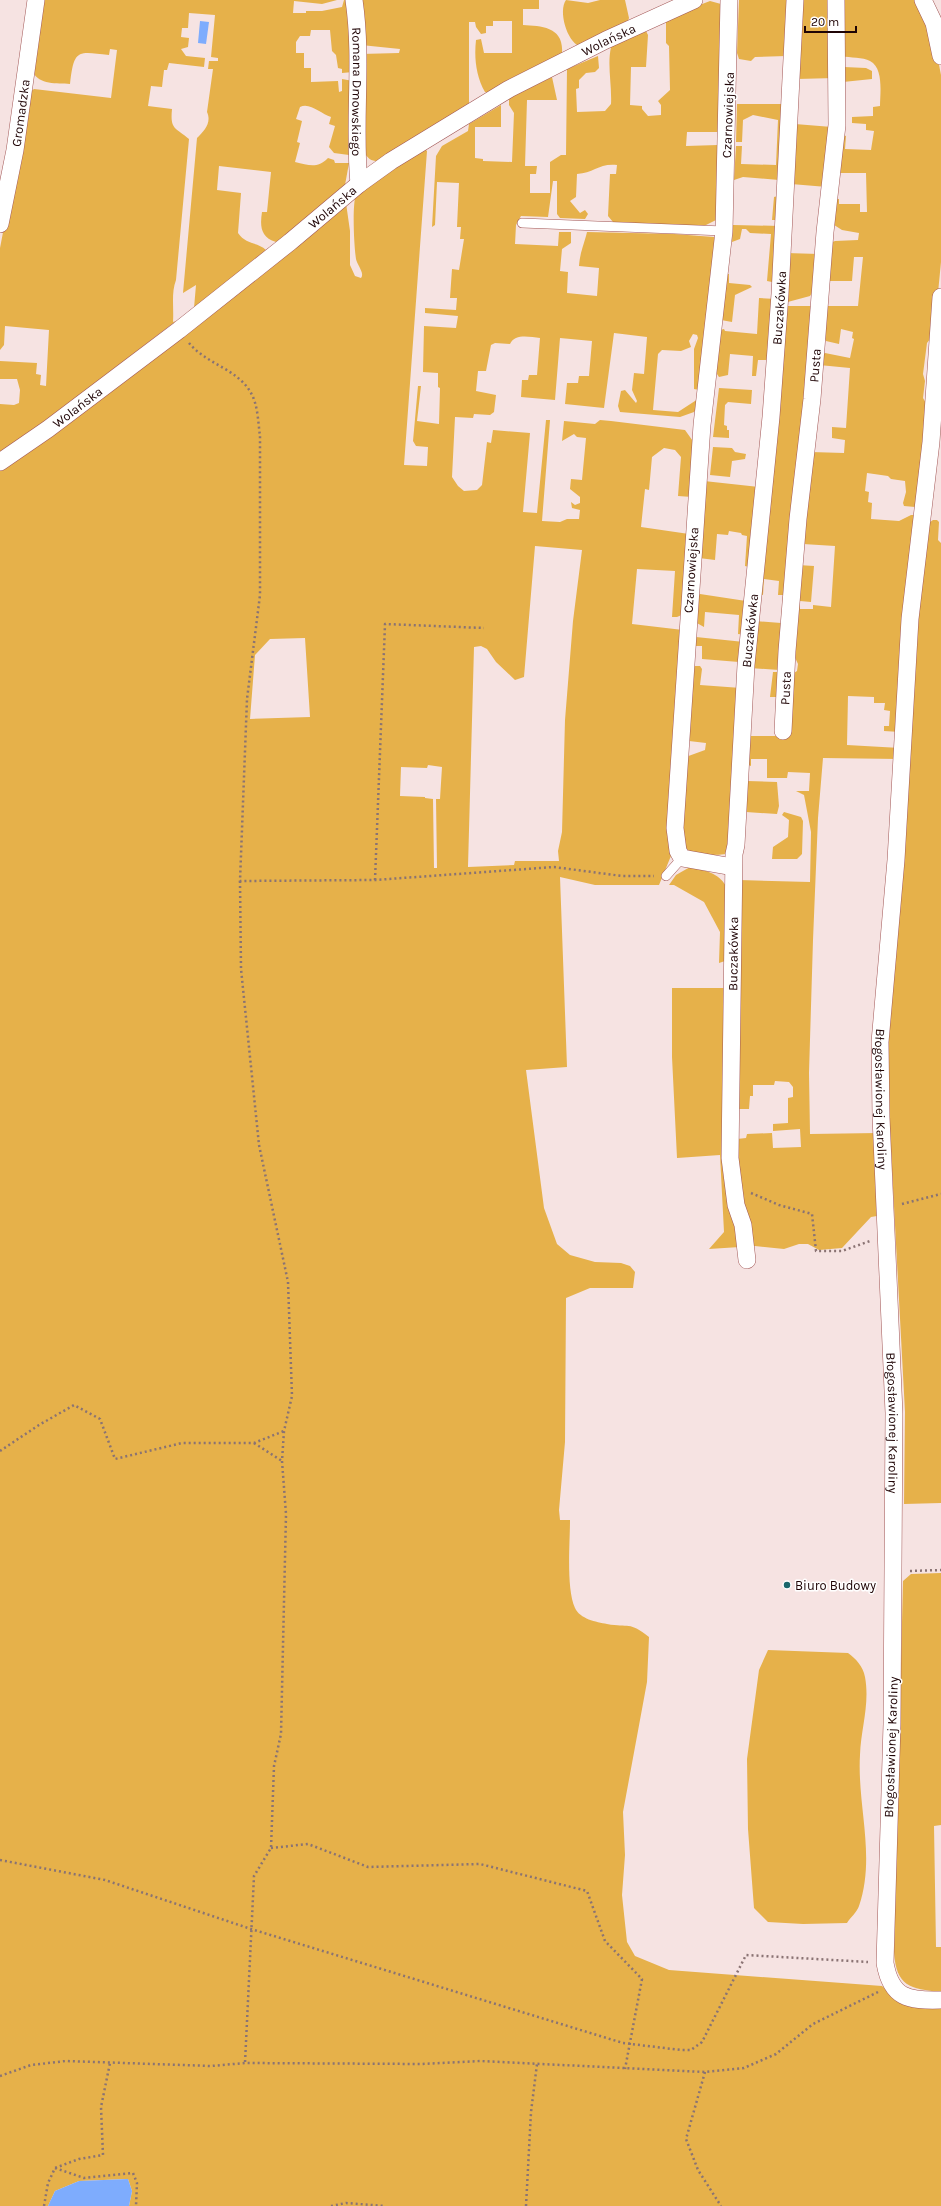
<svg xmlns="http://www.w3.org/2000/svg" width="941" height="2206" viewBox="0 0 941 2206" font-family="Karla,sans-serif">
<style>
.green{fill:#e6b14a;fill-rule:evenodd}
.water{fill:#7eacfd}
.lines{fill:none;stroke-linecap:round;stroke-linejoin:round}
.service-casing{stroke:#a25756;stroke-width:10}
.minor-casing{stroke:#a25756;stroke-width:18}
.path{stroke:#8a7373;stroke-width:2.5;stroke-dasharray:2 3;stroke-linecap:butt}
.service{stroke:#fff;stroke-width:9}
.minor{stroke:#fff;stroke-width:17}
.poi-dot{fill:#1a676c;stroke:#fff;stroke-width:1.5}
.labels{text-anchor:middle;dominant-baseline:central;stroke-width:3;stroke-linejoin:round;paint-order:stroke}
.street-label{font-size:13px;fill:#1f0405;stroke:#fff}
.poi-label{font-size:13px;fill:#1f0405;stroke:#fff;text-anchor:start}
</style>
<rect width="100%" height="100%" fill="#f6e3e2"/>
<g class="green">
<path d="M40 0H337L322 4 294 1 293 13H306V11H322L342 7 344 0H350L353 72 342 73V69L338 68 336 55 332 51 330 30H311L310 36H300L296 42V53H304V68H311V82L338 81 339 92 342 91V79L353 81 349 155 334 153 329 147 335 126 329 124 331 117C321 114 310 102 300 107L296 119 302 121 297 142 300 143 295 162C309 165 317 169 328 158L334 160 335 163H349L345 185 280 242H276C260 237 260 225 262 212H267L271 172 219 166 217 190 241 193 238 233C246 245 258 242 266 250L194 308 196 285 183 293 197 138C204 131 212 123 207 112L213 69H208L209 61H218V58L211 57 215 15 189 13 188 28H182L181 37 189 38 188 47 181 49 186 56 205 58 204 67 169 63 167 70H164L162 87 151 86 148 106 172 109C170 130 175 127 189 139L176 280C171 293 174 308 173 322L176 321 0 456V404L14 405 19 403 20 390 17 379H0V361L37 363 36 374 41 375 40 385 46 386 49 330 5 326 4 345 0 350V248L30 92 34 89 111 98 117 50 110 49 109 55C77 51 74 49 70 84 57 83 39 85 33 72Z"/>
<path d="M362 0H539V9H523V25C542 26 564 27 562 53L489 93 485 92C476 76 474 58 476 40L481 39 484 53H512V21H493V26H486V33L481 34 476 27 475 22H469V108L381 161C372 162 368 159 364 152L361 54 399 53 400 49 361 45Z"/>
<path d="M566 0 588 3 600 0H625L629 18 628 21 579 46C567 41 558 11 566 0Z"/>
<polygon points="739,0 791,0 786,56 755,57 751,61 739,59 737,53"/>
<polygon points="800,0 832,0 835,78 797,79"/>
<path d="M840 0H917L933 34 941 75V262L934 334 927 343 923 374 925 381 923 398 927 405 915 507 904 506 903 503 906 492 905 481 891 479 888 476 867 473 865 491 869 492 868 502 872 503 871 519 899 521 911 515H915L900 732 884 731V726H889L890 711 884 710 885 703H874V697L848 696 847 745 900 748 899 759 823 758 818 818 813 940 809 1073 810 1134 878 1133 877 1216 871 1217 842 1248 819 1250 808 1244H799L784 1249 755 1246 709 1249 724 1232 720 1155 677 1158 672 1057V988H727L726 1052 741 1193 737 1139 746 1138 747 1134 772 1133 773 1148 801 1147 800 1129 773 1131V1124L788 1123V1098L793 1097V1087L789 1082 775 1081 774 1085H753V1096H750L749 1109H736L739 880 810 882 811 832 804 795 796 791H809L810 773 788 772 787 778H767V759H751V766L743 763 744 736H779L789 676 797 671 798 664 792 651 798 565 814 566 811 602 800 601V609H813V605L831 607 835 546 803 544 811 452 844 453 845 440 832 438V427L846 428 850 368 819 365 822 355 825 353 850 358 854 339 852 338 853 332 841 329 839 344 826 341 823 334 824 306H858L863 257H854L852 281H826L828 244 835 241 858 240 859 233 842 230 831 223 834 199H839V204H860V212H867L866 173H837L843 135 846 136 845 149 871 150 874 131 866 130V124L852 123V117L873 116V107L880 106C880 94 884 68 870 61 863 57 850 58 842 56Z"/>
<path d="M710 1 721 4 718 132H687L686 146 718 145 716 220 704 226 613 222 608 216 610 174H616L617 165C599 163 594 173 577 174L576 197 570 201 580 213 585 210 588 214 585 219 560 218 557 214V181H553L548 217 521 216 516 225 515 244 558 246 559 232H571V243L562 249 560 271 568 272 567 293 597 296 599 268 579 266C580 252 584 245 587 232L674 234 714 237 717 242 699 390 694 389V349L698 338 697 335 693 334 689 341 691 347 681 351 662 350 658 354 653 410 678 412 698 399 699 405 694 412 680 417 620 412 618 406 621 391 625 390 636 403 637 401 632 390 634 373 644 374 647 337 614 333 604 408 565 404 567 383H578L579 376H589L592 341 560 338 555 400 521 397 522 380H528L529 375H537L540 338C530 337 515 333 510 344L495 343 491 345 486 371H478L476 391 496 395 494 412 490 415 474 414 473 418 455 417 452 477 458 486 464 491 477 490 482 485 487 442 491 443 493 430 530 433 523 512 537 513 546 420H550L542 521 560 522 567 519H579L580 510 572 508 571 502 575 505 580 503V497L570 489 571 479 582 480 586 438 577 437 574 434 562 441 564 421 595 424 600 420 611 421 685 430 695 444 692 497 678 496 681 457 675 450 664 448 652 457 649 490 645 489 641 527 689 534 684 614 677 617H672L675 571 637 569 632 624 683 630 673 851 659 885H595L560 877 567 1067 526 1070 544 1208 557 1244 570 1255 595 1262 621 1263 630 1266 635 1272 633 1288H590L566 1298 565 1442 559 1510 560 1520H570C570 1543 566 1588 575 1608 580 1619 596 1622 607 1624 629 1628 629 1621 649 1637L647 1682 623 1812 625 1855 622 1895 627 1942 635 1956 669 1970 882 1986 897 1999 941 2007V2206H129L132 2191 128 2179 79 2181 55 2191 48 2206H0V468L346 203 350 231V265L355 276 361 278C365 273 357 265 356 259 354 246 352 206 356 194L424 148 427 151 404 465 427 466 428 447 416 446 413 441 418 386H421L417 421 439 424 440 388 438 387V373L423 372 424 326 456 328 458 316 425 313V308L456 310 457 298H450L452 269 459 270 464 239H460L461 227H457L459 183 437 182 435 225 432 227 436 156 442 146 468 131 469 124 501 105V127H475V158L483 159V161L512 162 514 113 509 105V98L552 77 557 100H527L525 166H537L536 174H530V193H550V162L561 155H566L567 69 598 56 599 68 595 72 586 73 579 80V88L576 89 577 112 605 111 611 104C612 84 607 66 611 47L645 29 648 35 646 67H631L630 105 642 106V109L648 116 661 115V105L658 101 670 90 669 46 666 43V18ZM535 546 582 550 573 621 565 720 562 832 558 851 559 861H515L514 865 468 867 474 647 481 646 487 649 496 662 515 680 524 677ZM305 638 310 717 250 719 255 655 270 639ZM428 765 442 767 440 799H436L437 868H434L433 799 425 798V797L400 796 401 767 427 768Z"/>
<polygon points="844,67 866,68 872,71 872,79 843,82"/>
<polygon points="737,104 788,104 780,220 772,220 774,197 778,196 779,180 743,177 734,180 736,146 742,146 741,164 776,165 778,120 753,115 743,120 742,142 736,142"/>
<polygon points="795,124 832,127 827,187 791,184"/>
<polygon points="733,225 780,226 772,282 767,281 771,234 750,233 746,229 742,229 740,239 732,242"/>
<polygon points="786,253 819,254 815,289 810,296 784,303"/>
<polygon points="726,274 729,274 729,283 750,285 752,287 735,295 732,322 721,320"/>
<polygon points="759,298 776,299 771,360 758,360 756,376 752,376 753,356 730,354 728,375 719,377 715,371 720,330 724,329 725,331 757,334"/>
<polygon points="783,306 815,306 780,697 770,697 773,672 779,672 779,670 749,668 754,621 781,623 783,595 778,595 779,581 764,579 763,595 757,594"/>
<polygon points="719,388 752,390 751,404 728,402 725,405 724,425 727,426 727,430 729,430 729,438 713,437"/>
<polygon points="713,447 732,448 735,452 746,454 745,459 732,461 730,477 710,475"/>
<polygon points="704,481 759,487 749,567 745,566 747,536 742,535 741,533 729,531 728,535 717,534 715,560 699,558"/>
<polygon points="933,520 937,520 939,522 938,540 941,543 941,1503 904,1504 905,1412 885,1038 910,692 927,524"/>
<polygon points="700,594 746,601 745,635 738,634 739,615 705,612 704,627 695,622 695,598"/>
<polygon points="696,637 744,642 739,662 702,659 702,646 695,646"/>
<path d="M694 666H700L702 669 700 685 741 688 732 845 726 854C712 856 695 856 683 847V758L705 750 706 743 689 741Z"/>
<polygon points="747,781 777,782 779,806 777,814 746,812"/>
<polygon points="784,812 801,817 803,821 802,854 797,859 772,859 773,847 788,837 789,820 782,815"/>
<path d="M690 867C705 871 718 872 726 886L728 960 719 963 720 932 704 902 674 885H669L676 875Z"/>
<path d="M941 1573V1825L934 1826 936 1947H941V1992C910 1989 896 1986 894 1952L903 1581 911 1574Z"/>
<path d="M768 1650 848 1653C856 1659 863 1666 865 1677 870 1704 861 1728 860 1755 857 1806 876 1856 859 1906 857 1912 850 1918 847 1923L803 1924 768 1922 754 1908 748 1829 747 1759 759 1670Z"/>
</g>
<g class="water">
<polygon points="200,21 209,22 206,44 198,43"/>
<polygon points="128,2179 132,2191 129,2206 48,2206 55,2191 79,2181"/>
</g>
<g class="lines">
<defs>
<g id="service">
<polyline points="522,223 724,231"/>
<polyline points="666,876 682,858"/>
</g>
<g id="minor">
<path id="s1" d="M354 0C363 61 353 123 359 184"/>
<polyline points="729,0 724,231 702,425 675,828 678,851 682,858 733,867"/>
<polyline points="923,0 934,23 941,56"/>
<path id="s2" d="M0 224 15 150 36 0"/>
<path id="s3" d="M941 297 931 442 910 619 896 860 880 1042 881 1117 894 1413 892 1724 885 1963C891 1998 908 2001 941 2000"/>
<path id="s4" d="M0 462 48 429 179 330 290 242 359 184 391 161 509 89 606 40 694 0"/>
<path id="s5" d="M783 731 787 651 798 519 812 399 825 232 837 125 836 0"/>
<path id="s6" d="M747 1260 743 1225 736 1205 730 1158 734 854 736 845 746 665 771 417 780 294 795 0"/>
</g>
</defs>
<use href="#service" class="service-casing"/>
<use href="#minor" class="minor-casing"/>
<g class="path">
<path d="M189 343C206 364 238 369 251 393 258 405 258 422 260 436V595L247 699 240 881 375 880 554 867 622 876H654"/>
<polyline points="375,880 385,624 484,628"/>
<polyline points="240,881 241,969 259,1145 288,1282 292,1396 284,1431 282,1461 286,1514 281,1734 274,1766 271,1848 254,1876 245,2063"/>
<polyline points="751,1193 779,1205 812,1214 816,1251 842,1251 870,1241"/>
<polyline points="902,1204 941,1194"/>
<polyline points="254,1443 282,1461"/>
<polyline points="0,1451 39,1425 74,1405 100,1419 115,1459 182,1443 254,1443 284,1431"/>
<polyline points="910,1571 941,1570"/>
<polyline points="271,1848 308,1844 368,1867 480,1864 587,1891 605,1941 642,1979 625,2069"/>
<polyline points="0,1860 105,1880 251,1929 623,2043 681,2050 691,2050 702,2042 746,1955 868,1962"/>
<polyline points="705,2072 686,2139 698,2170 721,2206"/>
<polyline points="0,2076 31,2065 66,2061 211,2066 245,2063 422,2064 480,2061 705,2072 744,2068 776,2054 813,2024 878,1992"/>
<polyline points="55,2168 84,2178 133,2173 137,2183 136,2206"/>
<polyline points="44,2206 48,2183 55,2168 79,2159 103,2155 101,2107 110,2063"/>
<polyline points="331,2206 346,2203 385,2206"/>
<polyline points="526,2206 531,2112 537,2064"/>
</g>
<use href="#service" class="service"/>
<use href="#minor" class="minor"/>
</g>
<circle class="poi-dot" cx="787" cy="1585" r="4"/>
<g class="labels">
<g class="street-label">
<text stroke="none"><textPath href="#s4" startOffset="743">Wolańska</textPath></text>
<text stroke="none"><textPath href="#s1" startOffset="92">Romana Dmowskiego</textPath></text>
<text stroke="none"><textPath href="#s2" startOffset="113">Gromadzka</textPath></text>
<text transform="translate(728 115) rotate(-88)">Czarnowiejska</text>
<text stroke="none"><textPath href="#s4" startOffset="419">Wolańska</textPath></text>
<text stroke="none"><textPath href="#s6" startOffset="956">Buczakówka</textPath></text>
<text stroke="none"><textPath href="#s5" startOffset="367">Pusta</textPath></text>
<text stroke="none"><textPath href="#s4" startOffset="95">Wolańska</textPath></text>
<text transform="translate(691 570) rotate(-86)">Czarnowiejska</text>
<text stroke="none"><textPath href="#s6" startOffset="632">Buczakówka</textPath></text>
<text stroke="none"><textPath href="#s5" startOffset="43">Pusta</textPath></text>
<text stroke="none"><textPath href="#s6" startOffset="308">Buczakówka</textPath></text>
<text stroke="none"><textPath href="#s3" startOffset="805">Błogosławionej Karoliny</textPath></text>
<text stroke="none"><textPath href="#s3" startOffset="1129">Błogosławionej Karoliny</textPath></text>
<text transform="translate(891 1747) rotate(-88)">Błogosławionej Karoliny</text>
</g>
<g class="poi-label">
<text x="795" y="1585">Biuro Budowy</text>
</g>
</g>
<path d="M805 26v6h51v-6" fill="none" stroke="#1f0405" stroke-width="2"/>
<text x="811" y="26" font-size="12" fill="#1f0405" stroke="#ffffff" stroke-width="3" paint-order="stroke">20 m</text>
</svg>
